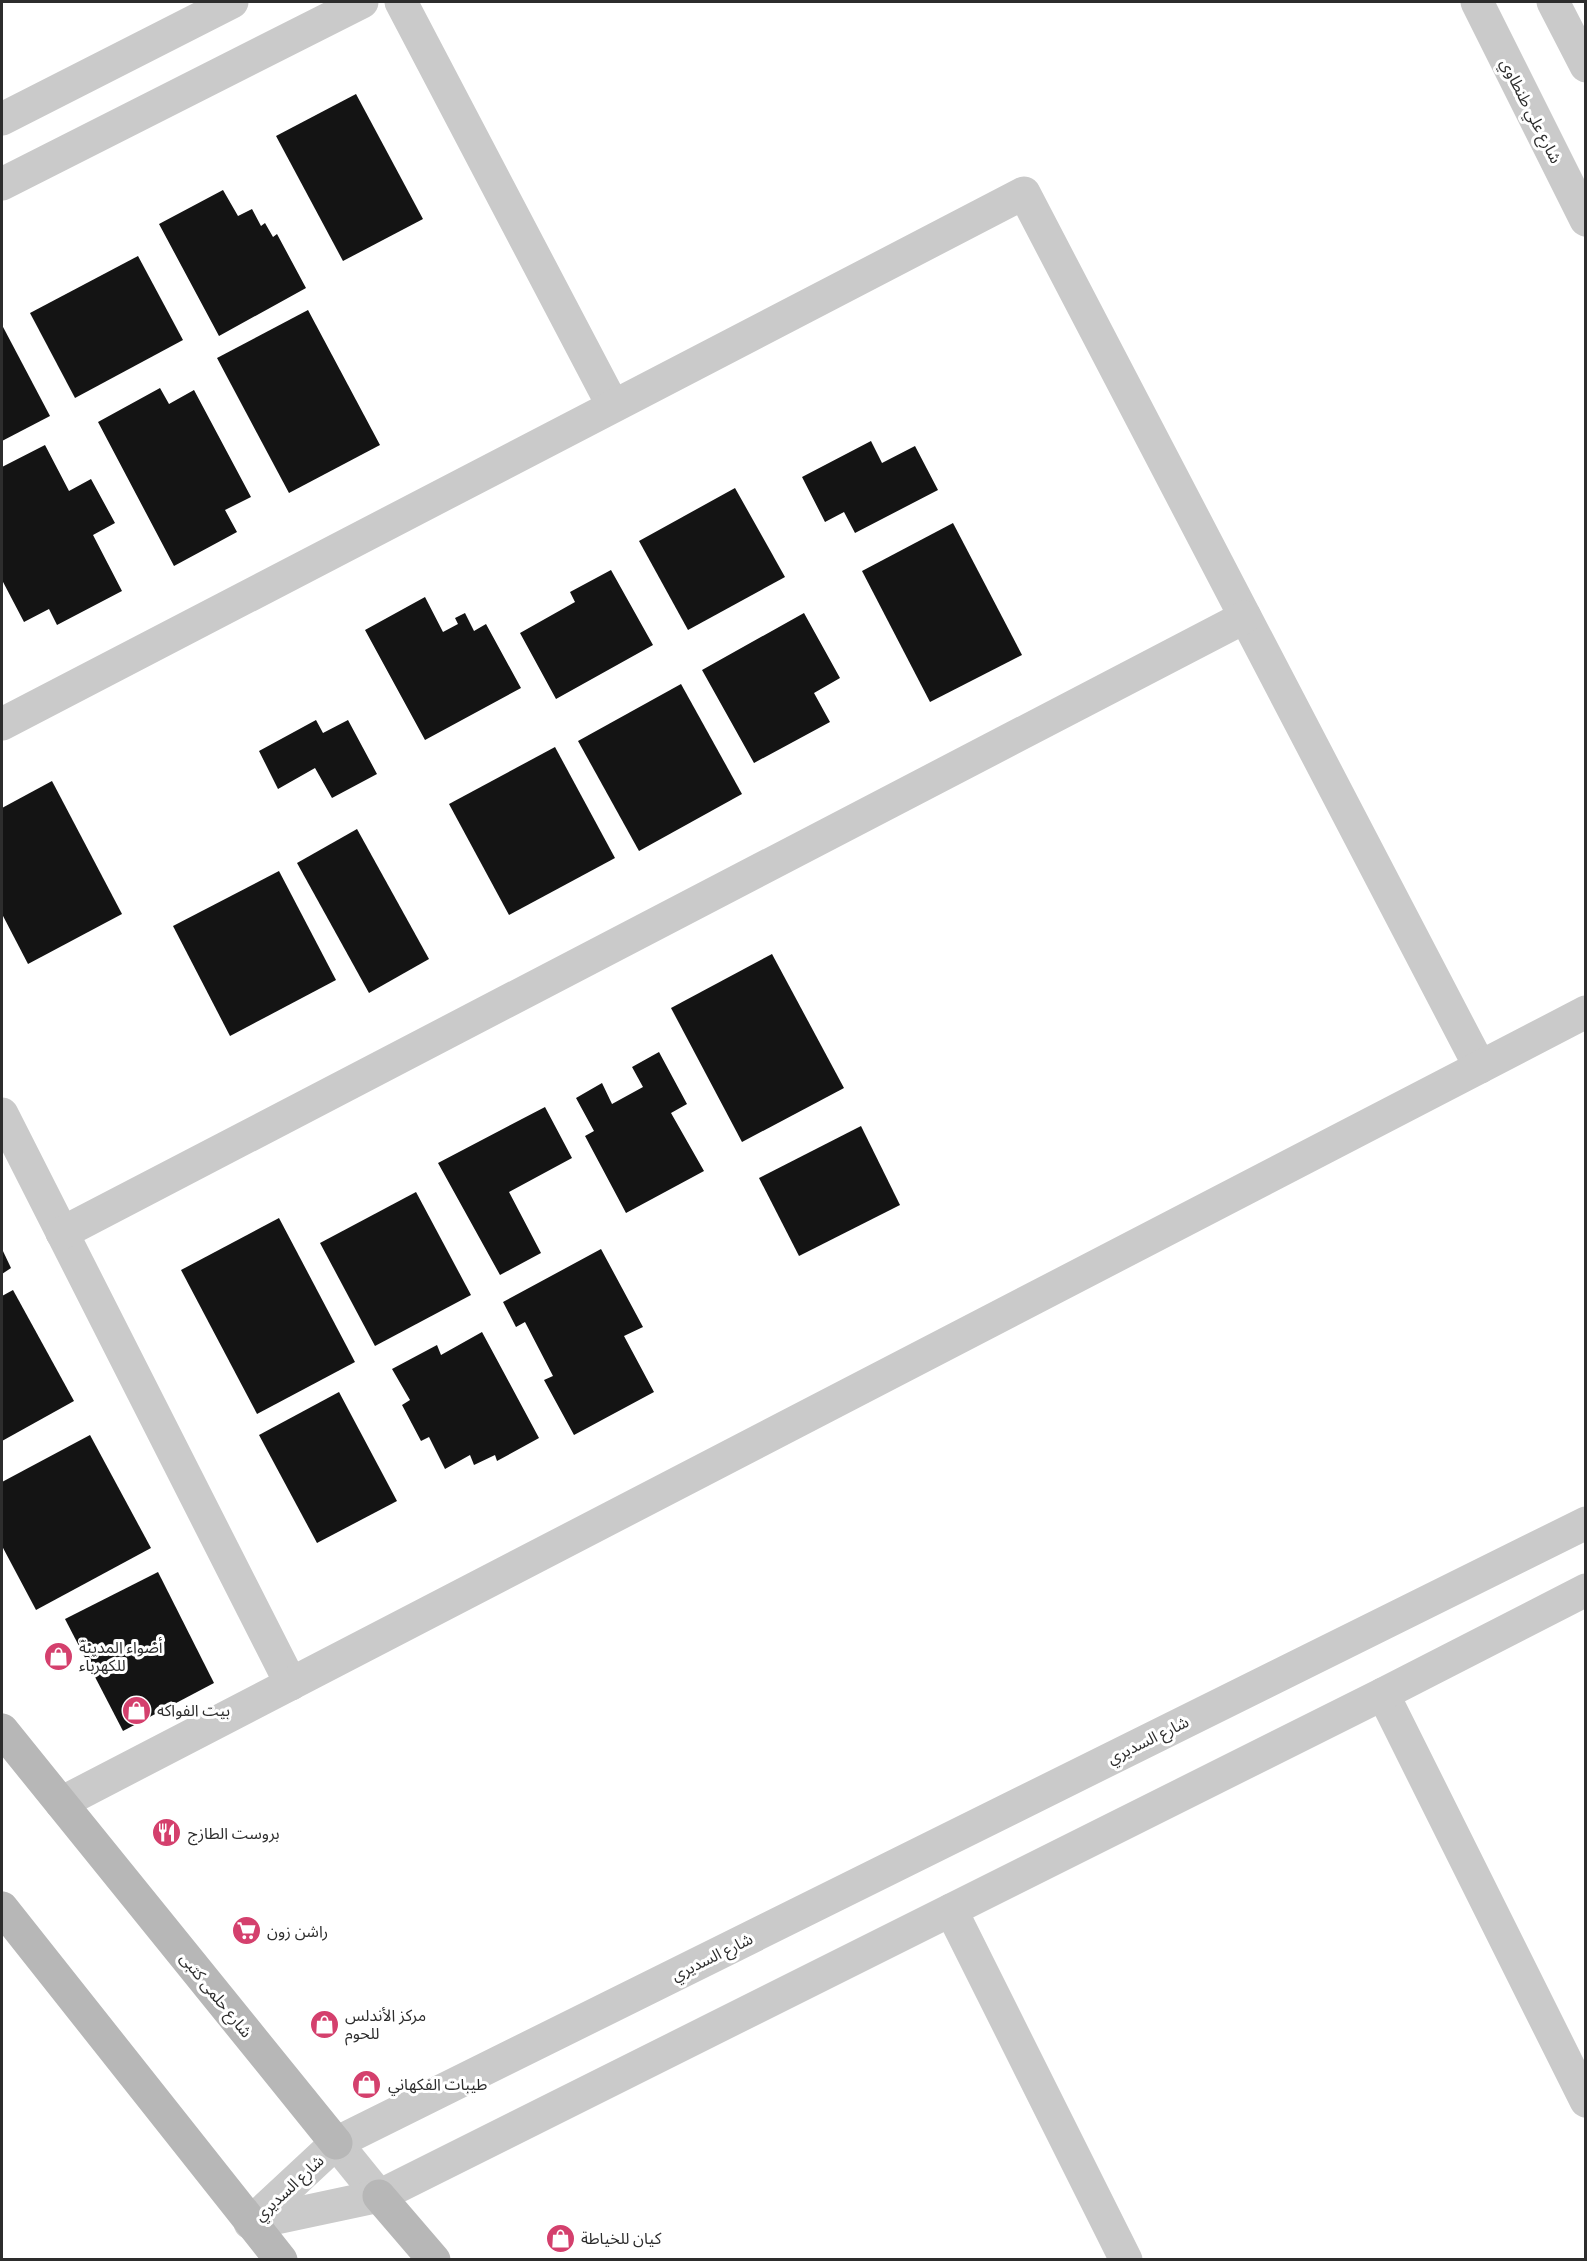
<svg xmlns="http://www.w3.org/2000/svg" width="1587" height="2261" viewBox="0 0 1587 2261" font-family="'Roboto Condensed','Noto Sans Arabic',sans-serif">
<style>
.building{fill:#141414}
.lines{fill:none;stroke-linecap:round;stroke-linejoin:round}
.street{stroke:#cacaca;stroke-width:33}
.secondary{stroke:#b7b7b7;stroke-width:33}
.labels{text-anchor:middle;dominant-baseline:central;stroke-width:6;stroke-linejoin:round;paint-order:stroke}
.street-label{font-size:16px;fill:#2d2d2d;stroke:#fff}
.poi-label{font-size:16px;fill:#2d2d2d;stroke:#fff;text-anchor:start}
</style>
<rect width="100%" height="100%" fill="#fff"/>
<g class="building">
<polygon points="356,94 423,219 343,261 276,136"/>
<polygon points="223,190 238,216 252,209 261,226 265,223 273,237 277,234 306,288 219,336 159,224"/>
<polygon points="138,256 183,340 75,398 30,313"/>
<polygon points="308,310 380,445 289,493 217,358"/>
<polygon points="2,325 50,416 2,441"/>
<polygon points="160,388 169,404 194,390 251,497 225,510 237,532 174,566 98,422"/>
<polygon points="871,441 882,463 915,446 938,490 855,533 844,512 825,522 802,477"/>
<polygon points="45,445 69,491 91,479 115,523 93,535 122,591 57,625 49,609 24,622 2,580 2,467"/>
<polygon points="735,488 785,577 688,630 639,541"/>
<polygon points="953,523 1022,655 930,702 862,571"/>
<polygon points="611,570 653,645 556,699 520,633 575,602 570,592"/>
<polygon points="425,597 443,632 458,624 455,618 465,613 474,631 486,624 521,688 425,740 365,630"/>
<polygon points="804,613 840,678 814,693 830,722 754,763 702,670"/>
<polygon points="681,684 742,794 639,851 578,741"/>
<polygon points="316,720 323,733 348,720 377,774 332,798 315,768 278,789 259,751"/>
<polygon points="555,747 615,858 509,915 449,804"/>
<polygon points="52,781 122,914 28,964 2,914 2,808"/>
<polygon points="357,829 429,959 369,993 297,863"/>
<polygon points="279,871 336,980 230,1036 173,926"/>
<polygon points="772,954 844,1088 742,1142 671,1008"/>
<polygon points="659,1052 687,1104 671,1113 704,1171 626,1213 585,1136 594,1131 576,1098 602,1083 612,1104 643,1087 632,1067"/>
<polygon points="545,1107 572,1158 509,1192 541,1253 500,1275 438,1163"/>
<polygon points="861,1126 900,1205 799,1256 759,1178"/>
<polygon points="416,1192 471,1295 375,1346 320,1243"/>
<polygon points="279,1218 355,1362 257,1414 181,1270"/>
<polygon points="2,1249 11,1268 2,1274"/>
<polygon points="601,1249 643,1327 624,1336 654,1392 574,1435 544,1380 553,1376 525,1322 516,1327 503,1302"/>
<polygon points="13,1290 74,1401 2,1441 2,1296"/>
<polygon points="482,1332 539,1438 497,1461 495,1455 474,1465 470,1455 445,1469 429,1437 421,1441 402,1405 410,1400 392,1369 437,1345 441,1355"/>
<polygon points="339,1392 397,1501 317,1543 259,1435"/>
<polygon points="90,1435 151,1548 36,1610 2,1546 2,1482"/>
<polygon points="158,1572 214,1683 123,1731 65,1619"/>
</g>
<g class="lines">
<g class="street">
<polyline points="401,2 613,406"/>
<polyline points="1477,2 1586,220"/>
<polyline points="1553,2 1586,66"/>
<polyline points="2,119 232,2"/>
<polyline points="2,184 362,2"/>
<polyline points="2,724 1024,193 1480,1067"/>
<polyline points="2,1114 291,1684"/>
<polyline points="62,1233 1245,617"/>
<polyline points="1383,1694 1586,2101"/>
<polyline points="61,1803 1586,1012"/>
<polyline points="951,1910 1126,2260"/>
<polyline points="336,2143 379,2196"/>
<polyline points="250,2223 336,2143 1586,1523"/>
<polyline points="252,2223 379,2196 1383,1694 1586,1590"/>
</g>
<g class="secondary">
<polyline points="2,1730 336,2143"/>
<polyline points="2,1908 281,2260"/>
<polyline points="379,2196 434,2260"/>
</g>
</g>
<defs>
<symbol id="shop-disc" viewBox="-11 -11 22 22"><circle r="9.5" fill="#d4406d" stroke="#fff"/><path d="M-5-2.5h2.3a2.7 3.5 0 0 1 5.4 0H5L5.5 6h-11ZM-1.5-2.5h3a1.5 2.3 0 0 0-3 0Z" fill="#fff"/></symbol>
<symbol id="restaurant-disc" viewBox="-11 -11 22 22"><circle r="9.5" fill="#d4406d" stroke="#fff"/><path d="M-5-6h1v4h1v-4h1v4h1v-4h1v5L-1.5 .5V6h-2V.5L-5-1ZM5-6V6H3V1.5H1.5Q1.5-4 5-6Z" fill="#fff"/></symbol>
<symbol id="supermarket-disc" viewBox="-11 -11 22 22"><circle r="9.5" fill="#d4406d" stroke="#fff"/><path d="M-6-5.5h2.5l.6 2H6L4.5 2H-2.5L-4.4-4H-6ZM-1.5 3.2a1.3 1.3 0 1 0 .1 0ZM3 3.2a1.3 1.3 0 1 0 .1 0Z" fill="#fff"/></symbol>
</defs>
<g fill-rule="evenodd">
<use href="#shop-disc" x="42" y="1640" width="33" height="33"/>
<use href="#shop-disc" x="120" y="1694" width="33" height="33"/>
<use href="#restaurant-disc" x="150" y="1816" width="33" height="33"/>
<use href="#supermarket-disc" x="230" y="1914" width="33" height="33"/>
<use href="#shop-disc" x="308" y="2008" width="33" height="33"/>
<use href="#shop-disc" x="350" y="2068" width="33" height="33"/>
<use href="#shop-disc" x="544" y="2222" width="33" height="33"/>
</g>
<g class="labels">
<g class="street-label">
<text transform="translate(1531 111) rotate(63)">شارع علي طنطاوي</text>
<text transform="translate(1148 1740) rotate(-26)">شارع السديري</text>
<text transform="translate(712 1957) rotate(-26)">شارع السديري</text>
<text transform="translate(216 1995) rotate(51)">شارع حلمى كتبى</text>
<text transform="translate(289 2188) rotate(-43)">شارع السديري</text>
</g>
<g class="poi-label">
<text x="79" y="1647">أضواء المدينة<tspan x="79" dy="18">للكهرباء</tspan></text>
<text x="157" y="1710">بيت الفواكه</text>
<text x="188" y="1833">بروست الطازج</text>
<text x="267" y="1931">راشن زون</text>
<text x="345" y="2015">مركز الأندلس<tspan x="345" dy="18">للحوم</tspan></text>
<text x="388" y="2084">طيبات الفكهاني</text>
<text x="581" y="2238">كيان للخياطة</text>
</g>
</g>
<rect width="1587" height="2261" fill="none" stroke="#2d2d2d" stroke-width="6"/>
</svg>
